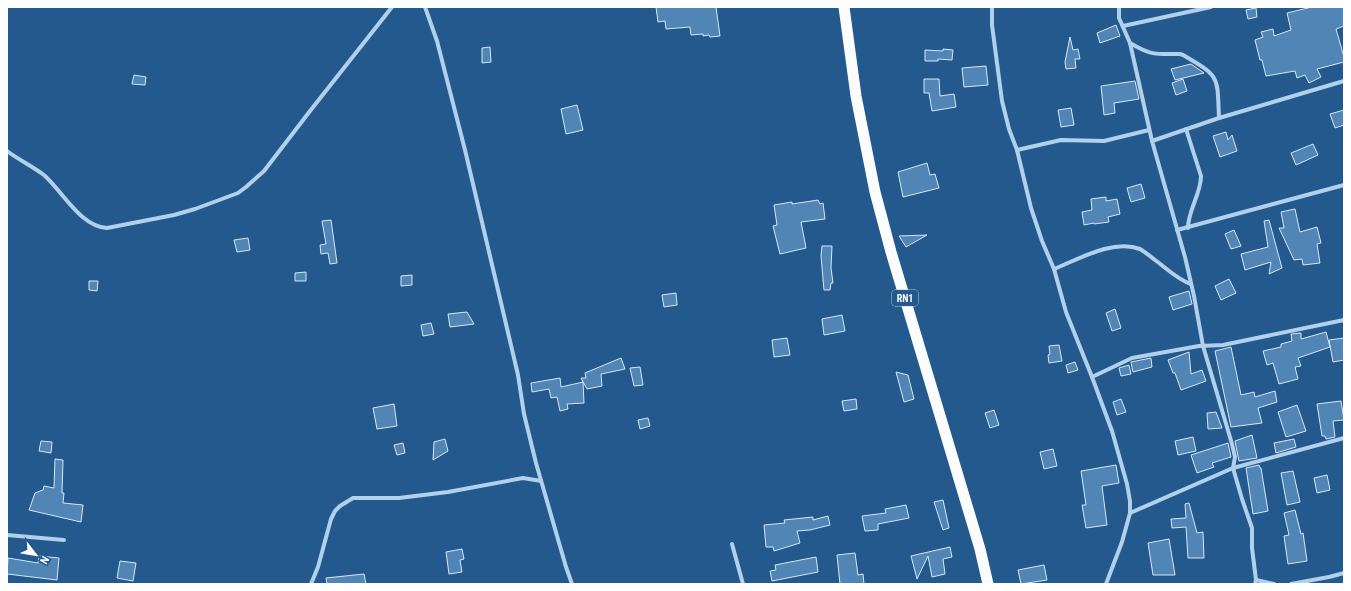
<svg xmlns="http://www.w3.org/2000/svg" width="1351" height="591" viewBox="0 0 1351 591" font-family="'Roboto Condensed',sans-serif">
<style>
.building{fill:#5085b5;stroke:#d6e8f8}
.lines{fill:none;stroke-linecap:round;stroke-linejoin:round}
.minor{stroke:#b1d0eb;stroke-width:4}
.trunk{stroke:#fafcfe;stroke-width:11}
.labels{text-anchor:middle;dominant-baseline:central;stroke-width:3.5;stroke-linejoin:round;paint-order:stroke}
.shield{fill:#23598c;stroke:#bdcddc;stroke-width:1}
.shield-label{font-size:10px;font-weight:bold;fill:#fff}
</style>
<rect width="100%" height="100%" fill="#23598c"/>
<g class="building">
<polygon points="656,7 716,7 720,36 710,37 709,35 703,36 703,34 691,35 690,27 666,29 665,21 658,22"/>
<polygon points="1312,7 1344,7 1344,26 1336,29 1344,57 1344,62 1317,69 1321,77 1309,83 1305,75 1297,78 1295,71 1266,76 1262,60 1260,60 1255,40 1263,37 1261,32 1273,29 1274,36 1291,30 1287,13"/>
<polygon points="1256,8 1257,17 1248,19 1246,10"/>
<polygon points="1116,25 1120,36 1100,43 1097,33"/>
<polygon points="1070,37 1073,50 1078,49 1080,59 1075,59 1076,68 1066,69 1065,62"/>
<polygon points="490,47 491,62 482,63 482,48"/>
<polygon points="943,49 953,50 952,60 938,59 938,61 925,61 925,50 943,51"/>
<polygon points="1191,64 1204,73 1175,80 1171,69"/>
<polygon points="986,66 988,85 964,87 962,68"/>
<polygon points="134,75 146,77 145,85 132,84"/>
<polygon points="924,79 939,79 940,96 954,94 956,107 932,111 929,93 924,93"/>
<polygon points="1183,79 1187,91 1176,95 1172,83"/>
<polygon points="1135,81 1139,99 1114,103 1115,113 1104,115 1101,86"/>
<polygon points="577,105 583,130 566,134 561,109"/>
<polygon points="1071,108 1074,125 1061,127 1058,110"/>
<polygon points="1344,110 1344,125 1335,128 1330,114"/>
<polygon points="1226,132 1228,140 1232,135 1237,151 1220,157 1213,136"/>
<polygon points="1313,144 1318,155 1296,165 1291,153"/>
<polygon points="927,163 930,175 935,174 939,188 903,197 898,172"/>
<polygon points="1141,184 1145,198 1131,202 1127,188"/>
<polygon points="1106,197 1106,201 1117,199 1120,214 1108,217 1109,222 1094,224 1094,223 1084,225 1082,212 1092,210 1091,199"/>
<polygon points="818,200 820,204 823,203 825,219 801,222 806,248 780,254 773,226 777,225 774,205 792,202 792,204"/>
<polygon points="1295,209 1300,232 1317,227 1321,243 1317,244 1320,263 1303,265 1302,259 1294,260 1279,228 1284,228 1281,212"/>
<polygon points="331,220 337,263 330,264 328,253 321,254 320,245 326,244 322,221"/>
<polygon points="1269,220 1282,268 1269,274 1271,262 1245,270 1241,254 1268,247 1264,221"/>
<polygon points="1234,230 1241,246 1231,249 1225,234"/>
<polygon points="927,235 906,247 899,236"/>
<polygon points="248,238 250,250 237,252 234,240"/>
<polygon points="822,246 832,246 831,268 833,283 831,283 830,290 824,290 821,256"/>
<polygon points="306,272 306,281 295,281 295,273"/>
<polygon points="412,275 412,285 401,286 401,276"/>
<polygon points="1229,279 1236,293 1221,300 1215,286"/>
<polygon points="89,281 98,281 97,291 89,290"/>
<polygon points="1189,291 1192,304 1173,310 1169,297"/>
<polygon points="676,293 677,305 664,307 662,295"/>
<polygon points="1115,309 1121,328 1112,331 1106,313"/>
<polygon points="467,312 474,324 450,327 448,314"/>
<polygon points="842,315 845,331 824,335 822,319"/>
<polygon points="431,323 434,334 423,336 421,325"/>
<polygon points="1326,332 1330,347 1298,358 1301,366 1295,367 1298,379 1279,384 1273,363 1267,365 1263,351 1281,347 1281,344 1292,341 1291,334 1301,333 1301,339"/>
<polygon points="787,338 790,355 774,357 772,340"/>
<polygon points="1344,338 1344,360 1333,362 1329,340"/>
<polygon points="1059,345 1062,361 1049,363 1048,355 1050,354 1049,346"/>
<polygon points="1231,347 1241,395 1254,392 1255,397 1275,391 1277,402 1258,408 1262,423 1231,427 1215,351"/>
<polygon points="1189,352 1191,374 1202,370 1206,381 1181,390 1175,373 1173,373 1168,360"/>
<polygon points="621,358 625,369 601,374 602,386 587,389 581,378 586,378 585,373"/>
<polygon points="1151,358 1152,367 1133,372 1131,362"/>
<polygon points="1075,362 1078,370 1068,373 1066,365"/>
<polygon points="1129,365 1131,374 1121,376 1119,368"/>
<polygon points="640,367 643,385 634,386 630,368"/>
<polygon points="896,372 908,375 914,399 904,402"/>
<polygon points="560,378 561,387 583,382 584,403 567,404 568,409 560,411 557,397 551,398 549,389 532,392 531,383"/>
<polygon points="856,399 857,409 844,411 842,401"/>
<polygon points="1121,399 1126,412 1117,415 1113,402"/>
<polygon points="1341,401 1344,420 1333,421 1335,437 1326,439 1325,436 1322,436 1317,404"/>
<polygon points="394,404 397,426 377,429 373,408"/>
<polygon points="1297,405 1306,431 1286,437 1278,412"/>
<polygon points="994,410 999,425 990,428 985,413"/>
<polygon points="1216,412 1222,428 1208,429 1207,413"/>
<polygon points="648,418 650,426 640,429 638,420"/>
<polygon points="1252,435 1257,458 1239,461 1235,441"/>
<polygon points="1193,437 1196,451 1178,455 1175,441"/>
<polygon points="445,439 448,451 433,460 434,442"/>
<polygon points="1294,439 1296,447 1276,453 1274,443"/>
<polygon points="41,441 52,442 51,453 39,451"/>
<polygon points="403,443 405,453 397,455 394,445"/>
<polygon points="1228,443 1231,457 1212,463 1214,467 1197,473 1191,455"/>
<polygon points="1053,449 1057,466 1044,469 1040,452"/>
<polygon points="55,459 63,460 62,493 64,493 63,503 83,505 81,522 29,510 35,493 43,490 44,486 54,488"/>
<polygon points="1116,465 1119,483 1102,486 1107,525 1086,528 1082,505 1086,505 1081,471"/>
<polygon points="1259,465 1260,468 1261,468 1268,511 1253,514 1246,468"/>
<polygon points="1293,471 1300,502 1287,505 1281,473"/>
<polygon points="1327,475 1330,490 1317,493 1314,478"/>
<polygon points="943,500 949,528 943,530 934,502"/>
<polygon points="1189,503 1197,533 1203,532 1204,558 1188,558 1186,527 1172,528 1171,519 1186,518 1185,504"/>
<polygon points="906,505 909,518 878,524 878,530 865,531 862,516 886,513 885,509"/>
<polygon points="1295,510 1301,534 1303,533 1307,561 1288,564 1284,536 1289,535 1284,513"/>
<polygon points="828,516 830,525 810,530 797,531 800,543 774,551 773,547 766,547 764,525 785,523 784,520 813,517 813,520"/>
<polygon points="1169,539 1175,575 1153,575 1148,543"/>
<polygon points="950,547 952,557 943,559 945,574 932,577 928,556 917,579 911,556"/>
<polygon points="462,549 464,559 460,560 462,572 449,574 446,552"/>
<polygon points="855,553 858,575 863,574 864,584 840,584 837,555"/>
<polygon points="39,556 59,558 57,580 7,574 8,558 38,563"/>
<polygon points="816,557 818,572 772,581 770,571 776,570 775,565"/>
<polygon points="120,561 136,563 133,581 117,578"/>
<polygon points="1044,565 1047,580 1021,584 1018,570"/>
<polygon points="364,574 366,584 327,584 326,578"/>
</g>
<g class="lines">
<g class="minor">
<polyline points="425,7 437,41 465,150 518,375 524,414 536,463 566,567 572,584"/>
<polyline points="992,7 992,25 1002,101 1009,129 1017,150 1031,208 1042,241 1054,269 1066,312 1092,377 1112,431 1127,484 1130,501 1130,513 1122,542 1106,584"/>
<polyline points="1119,7 1119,18 1130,43 1152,141 1185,257 1194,296 1203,346 1232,444 1235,457 1233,468 1242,499 1252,528 1252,548 1256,580 1255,584"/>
<polyline points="1123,26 1211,7"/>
<path d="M1130 43C1152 56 1155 54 1180 54L1183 55C1221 77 1217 76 1219 118"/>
<path d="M1186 129 1201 176C1201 194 1188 210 1188 228"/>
<polyline points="1152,141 1219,118 1344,81"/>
<polyline points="1017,150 1061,140 1104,141 1149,130"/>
<path d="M7 151C19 160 32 166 44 175 63 192 80 226 107 228L174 215 195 209 238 193 246 187 264 171 310 111 392 7"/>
<polyline points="1177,230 1344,185"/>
<path d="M1054 269C1079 259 1113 239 1140 249 1145 252 1150 256 1155 260 1166 268 1178 280 1191 284"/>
<polyline points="1092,377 1132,358 1199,346 1223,345 1344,320"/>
<polyline points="1130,513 1233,468 1344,438"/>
<polyline points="7,535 64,540"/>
<polyline points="732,544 743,584"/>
<polyline points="1256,580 1274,584"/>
<polyline points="311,584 318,567 331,519 335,511 340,506 353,498 399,498 448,492 523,478 541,481"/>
<polyline points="1291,584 1329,577 1344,573"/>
</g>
<polyline class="trunk" points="844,7 856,96 875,192 891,252 980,549 988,584"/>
</g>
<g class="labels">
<rect class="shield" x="892" y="290" width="26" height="16" rx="3"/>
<g class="shield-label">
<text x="905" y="298">RN1</text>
</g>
</g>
<rect width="1351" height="591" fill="none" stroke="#ffffff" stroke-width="16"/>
<g transform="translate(36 555) rotate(121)" stroke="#23598c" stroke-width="3" paint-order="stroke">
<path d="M0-3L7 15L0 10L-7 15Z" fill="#ffffff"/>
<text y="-6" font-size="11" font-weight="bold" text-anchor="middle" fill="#ffffff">N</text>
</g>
</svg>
